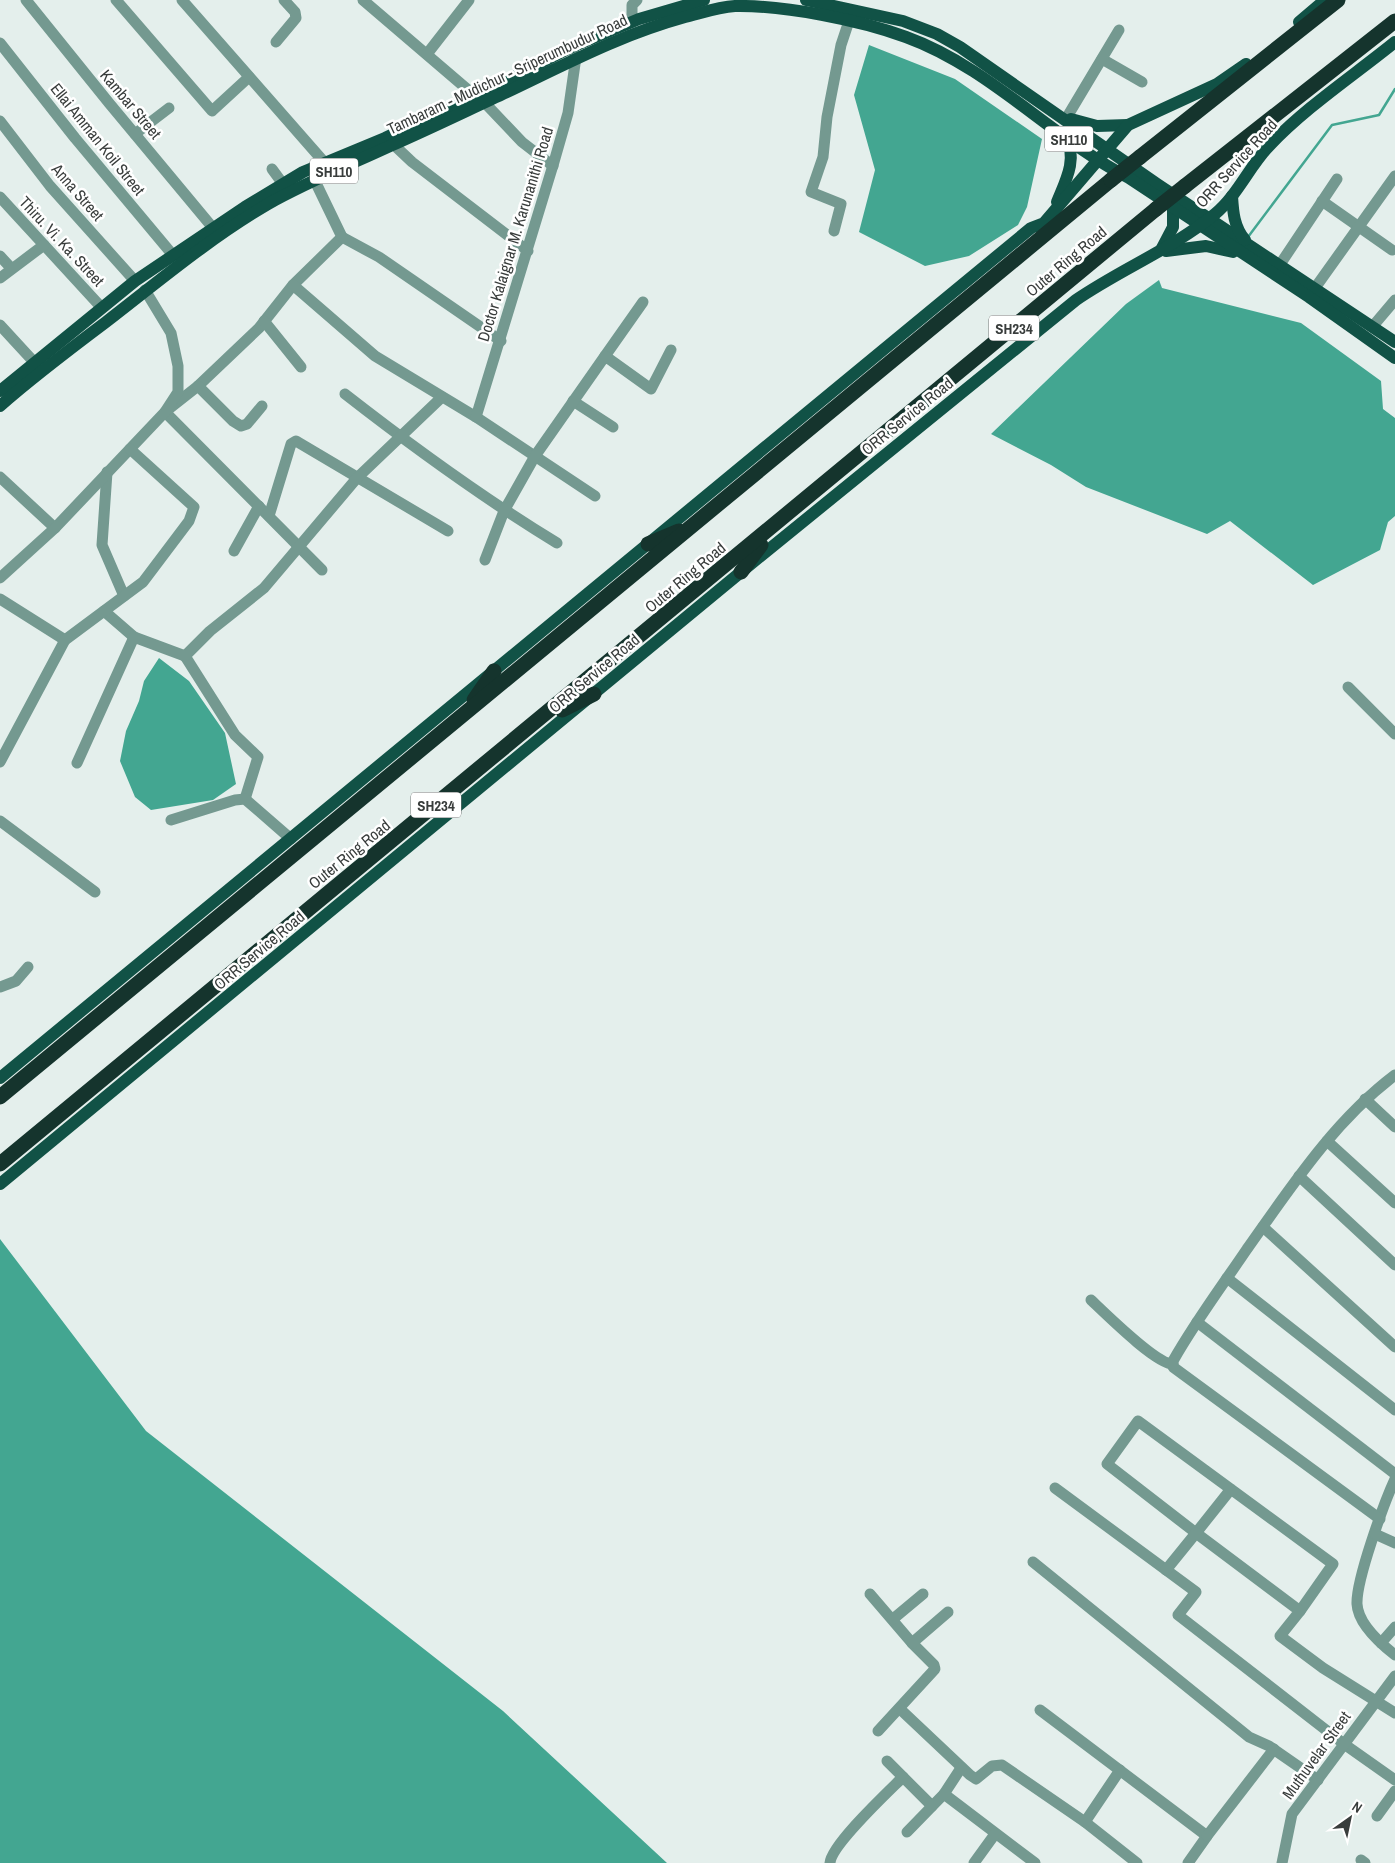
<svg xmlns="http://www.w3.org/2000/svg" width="1395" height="1863" viewBox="0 0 1395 1863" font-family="'Archivo Narrow',sans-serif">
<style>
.water{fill:#43a691}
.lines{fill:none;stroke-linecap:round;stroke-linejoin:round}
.stream{stroke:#43a691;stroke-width:2.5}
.minor{stroke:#749990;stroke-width:11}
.major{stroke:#115246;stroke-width:12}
.highway{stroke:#15342d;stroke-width:15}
.highway-bridge{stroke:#15342d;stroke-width:15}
.labels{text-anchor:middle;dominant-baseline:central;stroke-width:5;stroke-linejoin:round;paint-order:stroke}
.shield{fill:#fff;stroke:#747776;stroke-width:1}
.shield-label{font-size:15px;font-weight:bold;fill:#393d3c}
.street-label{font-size:16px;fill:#393d3c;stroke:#fff}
</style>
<rect width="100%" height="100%" fill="#e4efec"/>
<g class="water">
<polygon points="869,45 955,79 1042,139 1027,207 1018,225 969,256 925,266 859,232 875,170 854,95"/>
<polygon points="1159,280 1162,288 1301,323 1381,381 1383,409 1395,418 1395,516 1388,522 1380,550 1313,585 1230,521 1207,534 1086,487 1051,465 991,434 1126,304"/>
<polygon points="159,658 189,681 225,733 236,784 213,800 151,810 135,797 120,761 126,731 139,701 144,681"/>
<polygon points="0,1239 146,1431 503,1711 667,1863 0,1863"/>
</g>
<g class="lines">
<polyline class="stream" points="1248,237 1332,125 1379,115 1395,89"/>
<g class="minor">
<polyline points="26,0 109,103 213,228"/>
<polyline points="116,0 212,111 249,77"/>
<polyline points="182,0 324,162"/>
<polyline points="363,0 474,95"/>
<polyline points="632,22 632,5 637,0"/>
<polyline points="276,42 296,18 295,12 284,0"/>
<polyline points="0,43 75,138 172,254"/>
<polyline points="427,54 469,0"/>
<polyline points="1102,59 1142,82"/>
<polyline points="484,102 522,142 553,166"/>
<polyline points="1067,117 1119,30"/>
<polyline points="0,121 50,186 135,281"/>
<polyline points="135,134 169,108"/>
<polyline points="394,145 412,162 528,251"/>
<polyline points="272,169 283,184"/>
<polyline points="314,179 342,237 293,285 259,328 198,386 165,412 322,570"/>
<polyline points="0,197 101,307"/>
<polyline points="1322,201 1392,250"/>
<polyline points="834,231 841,204 811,192 823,157 827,117 841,45 849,21"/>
<polyline points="342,237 379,257 501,341"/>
<polyline points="0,256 11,268"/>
<polyline points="1279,266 1337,179"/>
<polyline points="0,278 44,245"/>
<polyline points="293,285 375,356 476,417 595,496"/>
<polyline points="1310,295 1395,176"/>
<polyline points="264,321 301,367"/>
<polyline points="0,325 34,362"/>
<polyline points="1373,326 1395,300"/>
<polyline points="605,356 643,302"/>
<polyline points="198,386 233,421 241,426 247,424 262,406"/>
<path d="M345 394C413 447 483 498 557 543"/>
<polyline points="573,401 613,427"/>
<polyline points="476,417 554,162 568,113 576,57 574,53"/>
<polyline points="107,472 102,545 124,596"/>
<polyline points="0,477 55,528"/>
<polyline points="269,516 291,444 296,441 448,531"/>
<polyline points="234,551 259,506"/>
<polyline points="485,560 504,511 535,456 605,356 651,389 671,350"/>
<polyline points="0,578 55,528 165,412 178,392 178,366 171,333 145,290"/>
<polyline points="0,599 65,640"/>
<polyline points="104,611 134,637"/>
<polyline points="185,656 235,735 258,757 245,799"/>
<polyline points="1348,687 1395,734"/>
<polyline points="0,762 65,640 143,582 189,521 194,507 130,449"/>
<polyline points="77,763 134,637 185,656 210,631 264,588 357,478 442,397"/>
<polyline points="171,820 235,800 245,799 291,839"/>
<polyline points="0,821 95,892"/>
<polyline points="0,987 16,981 28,967"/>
<polyline points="1365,1099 1395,1127"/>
<polyline points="1327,1141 1395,1203"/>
<polyline points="1299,1176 1395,1265"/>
<polyline points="1263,1227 1395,1347"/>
<polyline points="1227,1278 1395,1410"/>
<path d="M1091 1300C1106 1314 1156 1364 1173 1364"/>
<polyline points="1197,1322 1395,1474"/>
<path d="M1395 1479C1384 1503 1356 1580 1357 1604 1358 1624 1381 1644 1395 1655"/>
<polyline points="1055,1488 1196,1592 1178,1615 1344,1744 1395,1780"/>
<polyline points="1231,1489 1196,1533 1107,1464 1138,1421 1333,1564 1300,1611"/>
<path d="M1380 1519 1173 1367V1361C1195 1322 1222 1286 1247 1249 1291 1187 1334 1121 1395 1075"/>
<polyline points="1375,1534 1395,1543"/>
<polyline points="1033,1562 1249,1737 1269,1746 1318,1780"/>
<polyline points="1166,1570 1196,1533 1300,1611 1280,1636 1323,1668 1395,1713"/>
<polyline points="870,1594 912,1643 934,1665 935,1669 878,1731"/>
<polyline points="893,1619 923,1594"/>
<polyline points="912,1643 948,1612"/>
<polyline points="1381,1643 1395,1627"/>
<polyline points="900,1709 970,1775 976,1779 992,1766 1002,1765 1085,1822 1137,1863"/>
<polyline points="1040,1710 1207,1836 1188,1863"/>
<polyline points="887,1761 932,1806"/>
<polyline points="944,1794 1035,1863"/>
<polyline points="1377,1816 1395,1791"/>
<polyline points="1085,1822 1120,1770"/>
<polyline points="907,1832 944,1794 961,1768"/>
<polyline points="1207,1836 1274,1749"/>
<polyline points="1361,1860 1365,1863"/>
<path d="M830 1863C831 1845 888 1792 903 1777"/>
<polyline points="974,1863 995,1834"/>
<polyline points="1282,1863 1292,1814 1395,1676"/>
</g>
<g class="major">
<polyline points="806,0 903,21 937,34 960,47 1157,184 1395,342"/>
<polyline points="1299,22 1325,0"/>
<polyline points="1071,119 1097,126 1128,125"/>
<path d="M1232 196C1233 212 1234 227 1245 240"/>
<path d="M1057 202C1065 182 1078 159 1066 138"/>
<polyline points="1162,248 1173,227 1173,209"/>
<polyline points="1166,251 1206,246 1233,252"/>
<polyline points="0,391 135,281 245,207 303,172 385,138 504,82 572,47 639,19 704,0"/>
<path d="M0 406C34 376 70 349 106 322 159 281 210 238 268 204 307 182 349 165 390 146 429 129 468 110 507 92 568 63 620 35 685 17 701 13 718 7 735 6 784 5 860 20 906 37 989 67 1052 138 1129 178L1309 297 1395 358"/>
<polyline points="0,1078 1031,228 1044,223 1128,125 1217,84 1246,64"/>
<path d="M0 1184 741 572 1076 300C1121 269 1172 249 1215 214 1237 196 1249 167 1269 146 1306 107 1353 76 1395 42"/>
</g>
<g class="highway">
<polyline points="1140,157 1338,0"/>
<polyline points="1185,186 1395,21"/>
<polyline points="648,544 679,531"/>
<polyline points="741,572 761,545"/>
<polyline points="474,700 494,671"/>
<polyline points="562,710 594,694"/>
<polyline points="0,1097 1111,180"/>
<polyline points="0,1164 1156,209"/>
</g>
<g class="highway-bridge">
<polyline points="1111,180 1140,157"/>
<polyline points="1156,209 1185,186"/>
</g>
</g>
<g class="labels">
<g class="shield">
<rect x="1045" y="126.5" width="48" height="25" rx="4"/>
<rect x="310" y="158.5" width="48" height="25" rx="4"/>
<rect x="989" y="315.5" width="50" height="25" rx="4"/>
<rect x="411" y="792.5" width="50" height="25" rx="4"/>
</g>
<g class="shield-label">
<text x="1069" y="139">SH110</text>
<text x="334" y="171">SH110</text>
<text x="1014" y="328">SH234</text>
<text x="436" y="805">SH234</text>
</g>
<g class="street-label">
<text transform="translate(507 74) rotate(-25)">Tambaram - Mudichur - Sriperumbudur Road</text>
<text transform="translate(131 104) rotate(50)">Kambar Street</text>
<text transform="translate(98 139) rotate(51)">Ellai Amman Koil Street</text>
<text transform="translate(1236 163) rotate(-48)">ORR Service Road</text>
<text transform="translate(78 192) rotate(49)">Anna Street</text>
<text transform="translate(515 234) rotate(-73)">Doctor Kalaignar M. Karunanithi Road</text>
<text transform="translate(62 241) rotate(47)">Thiru. Vi. Ka. Street</text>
<text transform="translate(1066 261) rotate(-40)">Outer Ring Road</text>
<text transform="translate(907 416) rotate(-39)">ORR Service Road</text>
<text transform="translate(685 577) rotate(-40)">Outer Ring Road</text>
<text transform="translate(594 673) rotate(-40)">ORR Service Road</text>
<text transform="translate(349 854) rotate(-39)">Outer Ring Road</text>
<text transform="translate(259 950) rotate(-40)">ORR Service Road</text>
<text transform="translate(1316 1755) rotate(-54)">Muthuvelar Street</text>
</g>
</g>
<g transform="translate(1350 1818) rotate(33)" stroke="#ffffff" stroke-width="4" paint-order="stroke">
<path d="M0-4L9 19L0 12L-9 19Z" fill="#393d3c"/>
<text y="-8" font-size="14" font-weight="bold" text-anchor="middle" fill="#393d3c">N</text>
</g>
</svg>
